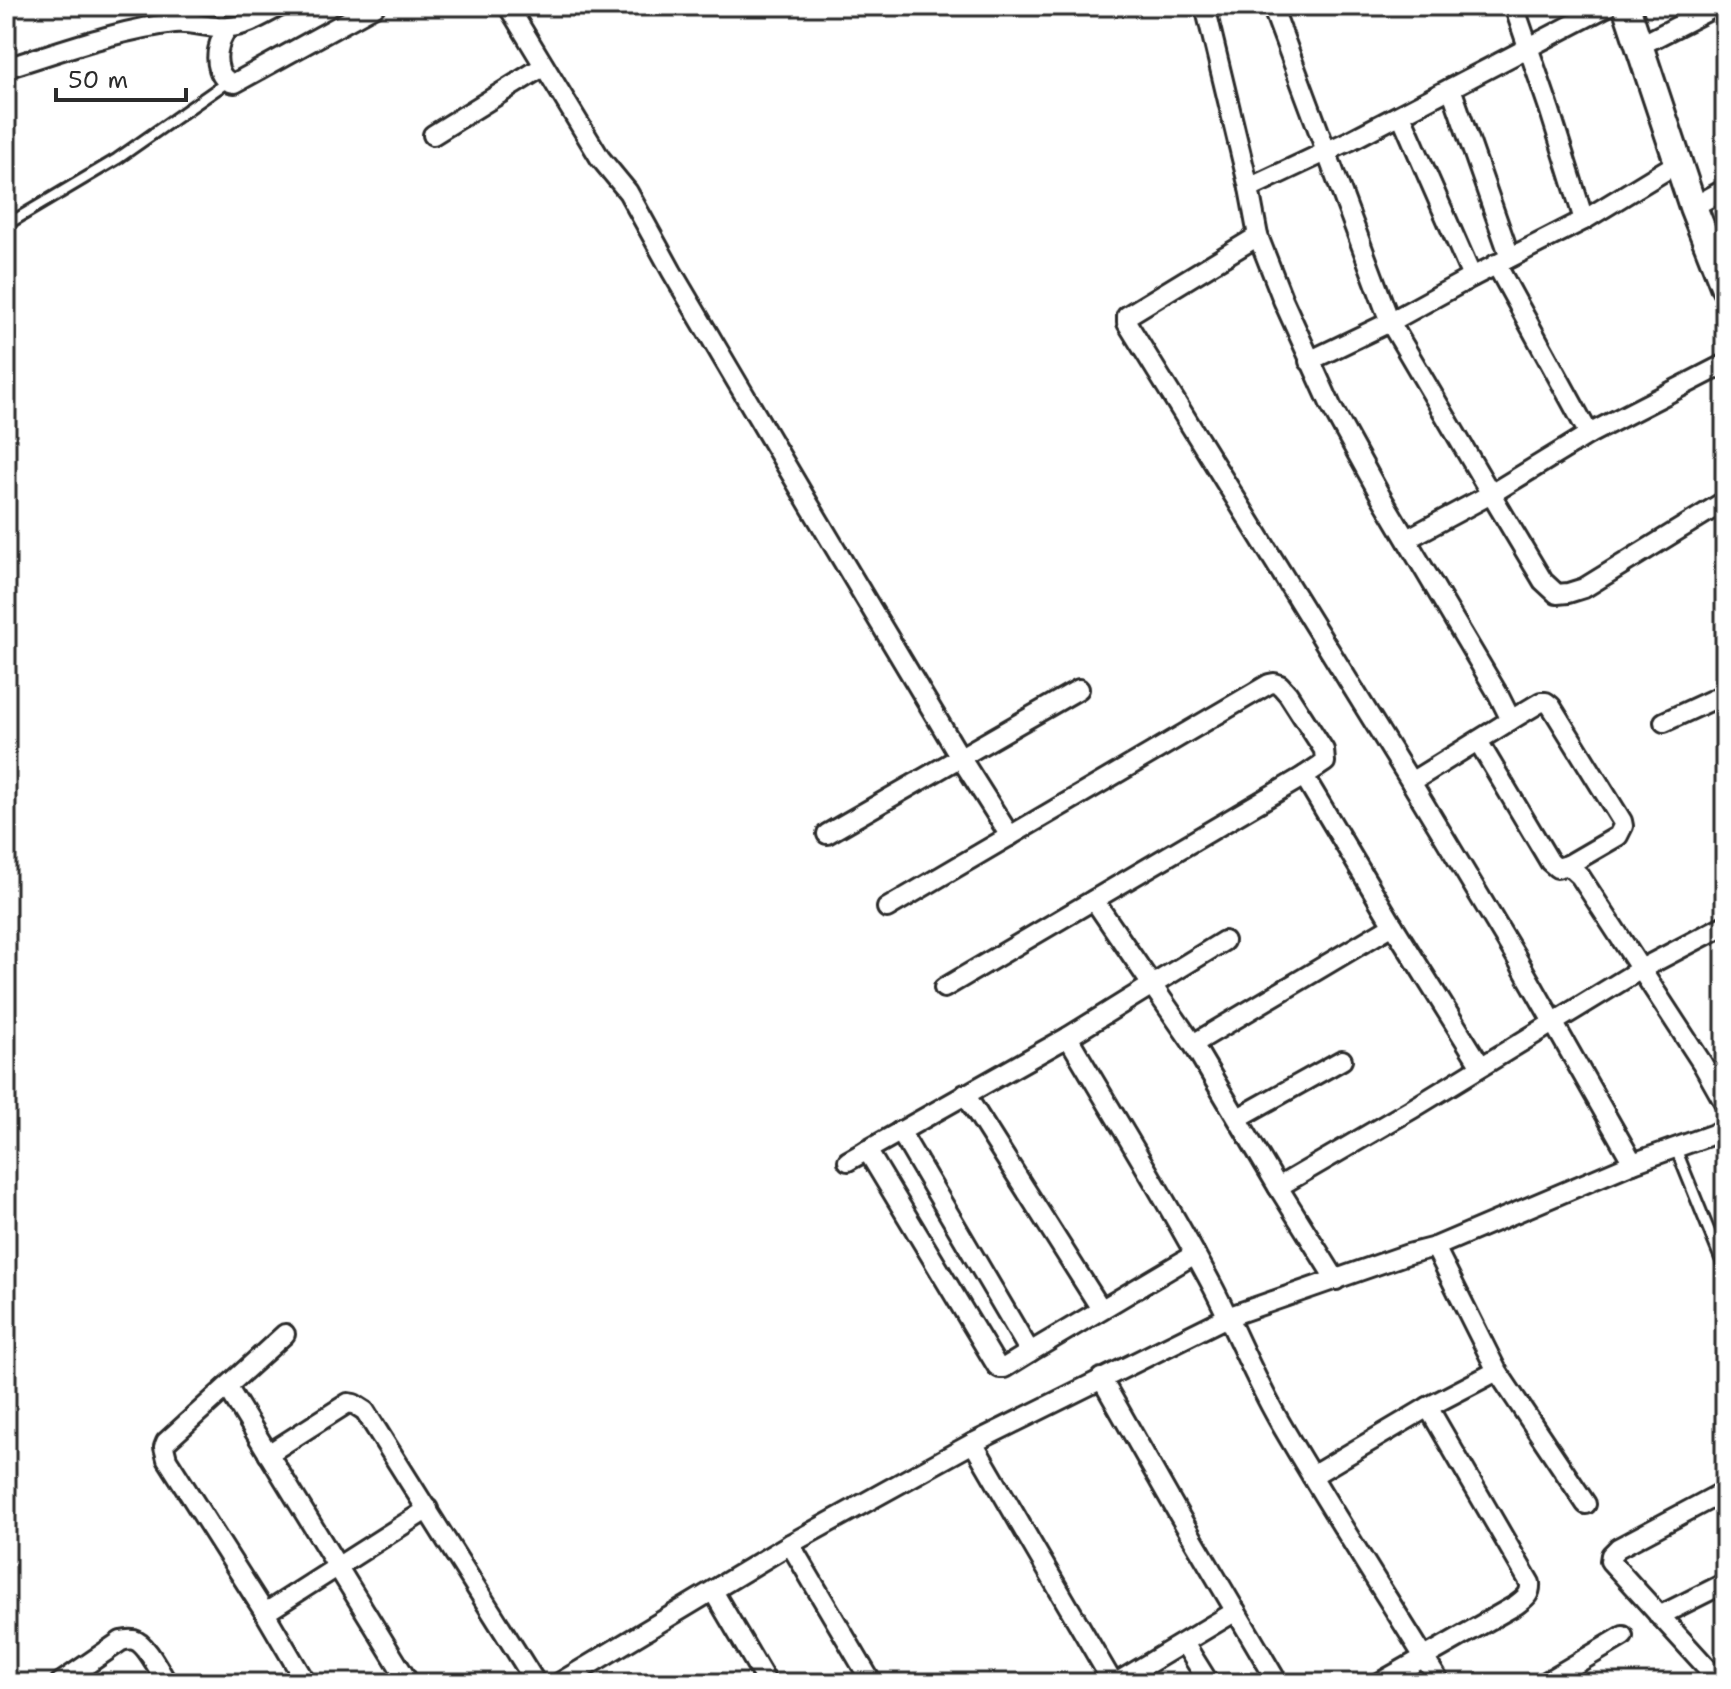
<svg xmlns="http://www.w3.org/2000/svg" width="1731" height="1689" viewBox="0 0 1731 1689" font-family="'Shantell Sans',sans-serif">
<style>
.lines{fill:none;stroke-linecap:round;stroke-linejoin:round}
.lane-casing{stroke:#2b2b2b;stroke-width:15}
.street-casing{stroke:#2b2b2b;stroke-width:24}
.secondary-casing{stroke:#2b2b2b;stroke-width:32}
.lane{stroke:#fff;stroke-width:9}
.street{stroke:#fff;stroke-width:18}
.secondary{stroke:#fff;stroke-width:26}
</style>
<rect width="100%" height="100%" fill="#fff"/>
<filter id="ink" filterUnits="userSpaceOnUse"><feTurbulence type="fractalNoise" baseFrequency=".0125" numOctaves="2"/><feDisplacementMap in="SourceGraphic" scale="16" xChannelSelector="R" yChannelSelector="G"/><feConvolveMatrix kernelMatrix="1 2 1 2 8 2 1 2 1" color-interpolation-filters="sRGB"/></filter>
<g filter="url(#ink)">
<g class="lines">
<defs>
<g id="lane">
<polyline points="6,225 117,159 227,82"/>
<polyline points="1675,1147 1725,1270"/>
</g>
<g id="street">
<polyline points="508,6 600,158 628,192 672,272 810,506 960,757 1010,836"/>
<polyline points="1205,6 1249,188 1349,141 1608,6"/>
<polyline points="1272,6 1390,322 1491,494 1589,434 1496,264"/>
<polyline points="1514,6 1550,111 1584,220"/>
<path d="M227 28C224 34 220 40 219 46 215 60 218 82 235 83L375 6"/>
<polyline points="1639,46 1717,6"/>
<path d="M6 68C61 51 117 30 174 23 193 21 211 29 229 27 247 26 265 14 281 6"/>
<polyline points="1451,88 1510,257"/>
<polyline points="1401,115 1472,277"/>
<polyline points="433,135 544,66"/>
<polyline points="1249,188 1258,236 1283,300 1331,406 1380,495 1498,694 1511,720 1411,782 1515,955 1633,1163"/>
<polyline points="1693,207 1725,189"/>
<polyline points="1258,236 1130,314 1127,316 1127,323 1411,782"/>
<polyline points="1309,361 1390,322 1472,277 1584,220 1679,162"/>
<polyline points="1589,434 1725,364"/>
<polyline points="1407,539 1491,494 1543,581 1557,594 1568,593 1584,588 1725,501"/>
<polyline points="1511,720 1541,702 1546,702 1551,706 1622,821 1623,826 1618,836 1568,865"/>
<polyline points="1664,722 1725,694"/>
<polyline points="1478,741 1550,862 1557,868 1568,865 1580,876 1702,1063 1725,1104"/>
<polyline points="1304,776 1393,925 1481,1066"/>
<polyline points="827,834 1079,689"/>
<polyline points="1094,900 1152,985 1224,941"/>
<polyline points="887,908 1269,684 1274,683 1280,685 1288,694 1324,750 1325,762 1304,776 944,988"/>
<path d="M1068 1037C1117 1121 1169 1203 1214 1289 1236 1332 1254 1377 1278 1419 1330 1509 1386 1595 1440 1683"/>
<polyline points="1193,1044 1393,925"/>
<polyline points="965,1094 1101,1309"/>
<polyline points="1238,1118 1342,1060"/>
<polyline points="900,1131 1030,1352 1195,1254"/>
<polyline points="867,1150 997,1366 1000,1368 1004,1368 1030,1352"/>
<polyline points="848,1161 1068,1037 1152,985 1193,1044 1278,1187 1412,1109 1641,969 1725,925"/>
<polyline points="1278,1187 1336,1280"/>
<polyline points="1435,1247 1497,1371 1586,1504"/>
<polyline points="285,1334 166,1442 164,1447 167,1459 265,1613 428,1509"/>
<polyline points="1101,1378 1179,1515 1278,1683"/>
<polyline points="228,1388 409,1683"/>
<polyline points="973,1443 1113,1683"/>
<polyline points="268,1454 348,1403 354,1404 365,1411 536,1683"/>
<polyline points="1312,1476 1428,1407 1497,1371"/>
<polyline points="790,1544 872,1683"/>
<polyline points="713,1591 767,1683"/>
<polyline points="265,1613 306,1683"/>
<polyline points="1659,1616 1725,1583"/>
<polyline points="1184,1643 1209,1683"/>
<path d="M60 1683 121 1641C125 1640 130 1639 134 1640 146 1643 160 1672 167 1683"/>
<polyline points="559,1683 790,1544 973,1443 1227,1317 1408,1254 1435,1247 1633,1163 1725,1130"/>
<polyline points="1116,1683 1236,1611"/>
<path d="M1379 1683 1516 1605C1525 1598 1531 1595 1530 1583L1428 1407"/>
<polyline points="1544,1683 1623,1636"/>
<polyline points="1721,1683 1610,1561 1611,1555 1618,1548 1725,1491"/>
</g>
<polyline id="secondary" points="1626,6 1693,207 1725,288"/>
</defs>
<use href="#lane" class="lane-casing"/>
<use href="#street" class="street-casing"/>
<use href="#secondary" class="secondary-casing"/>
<use href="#lane" class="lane"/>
<use href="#street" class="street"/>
<use href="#secondary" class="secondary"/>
</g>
</g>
<rect width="1731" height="1689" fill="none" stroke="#fff" stroke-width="32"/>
<rect x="16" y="16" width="1699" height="1657" fill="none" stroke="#2b2b2b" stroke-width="3" filter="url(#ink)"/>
<path d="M56 88v12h130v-12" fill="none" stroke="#2b2b2b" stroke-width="4"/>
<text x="68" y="88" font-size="24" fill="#2b2b2b" stroke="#ffffff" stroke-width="6" paint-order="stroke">50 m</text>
</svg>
